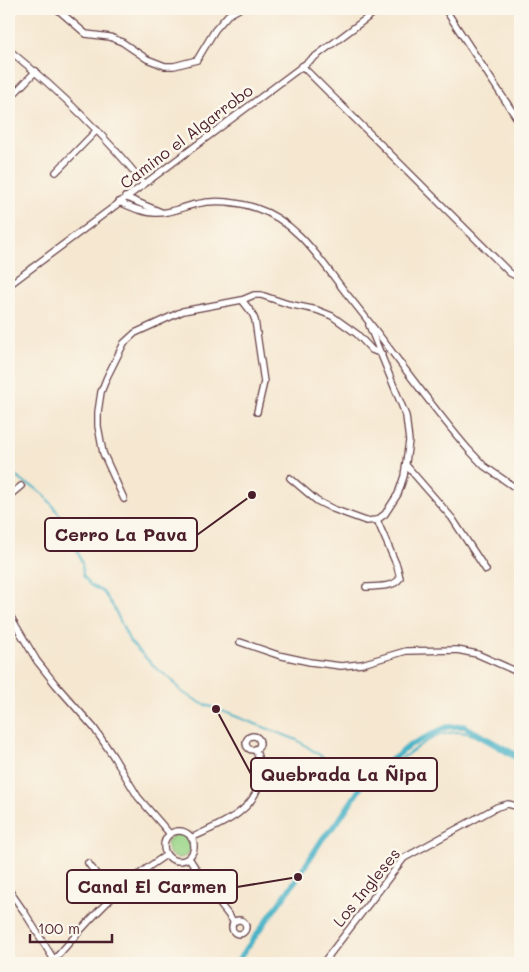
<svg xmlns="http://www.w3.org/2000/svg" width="529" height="972" viewBox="0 0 529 972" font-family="Mali,sans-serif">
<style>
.green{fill:#9bd68a;stroke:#727a5a}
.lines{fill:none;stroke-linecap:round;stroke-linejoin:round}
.stream{stroke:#49b3c7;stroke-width:2}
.canal{stroke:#49b3c7;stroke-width:5.5}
.minor-casing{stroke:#643d44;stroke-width:8}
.minor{stroke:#fff;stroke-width:5.5}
.labels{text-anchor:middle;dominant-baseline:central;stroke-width:5;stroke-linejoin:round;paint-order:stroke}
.street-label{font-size:16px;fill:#4a1f2b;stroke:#fbf7ec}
.leader{fill:none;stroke:#4a1f2b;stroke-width:2}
.callout-dot{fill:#4a1f2b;stroke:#fbf7ec;stroke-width:2}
.callout{fill:#fbf7ec;stroke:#4a1f2b;stroke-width:2}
.callout-label{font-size:18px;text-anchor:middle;font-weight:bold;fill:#4a1f2b}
</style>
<rect width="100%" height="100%" fill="#fbf7ec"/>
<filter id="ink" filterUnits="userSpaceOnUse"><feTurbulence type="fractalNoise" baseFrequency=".02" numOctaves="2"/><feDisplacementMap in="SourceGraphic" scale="10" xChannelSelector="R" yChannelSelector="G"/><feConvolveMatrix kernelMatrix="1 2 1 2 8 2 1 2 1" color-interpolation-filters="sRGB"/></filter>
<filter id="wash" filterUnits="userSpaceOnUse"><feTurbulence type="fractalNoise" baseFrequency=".0096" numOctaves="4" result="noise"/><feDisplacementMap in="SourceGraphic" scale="20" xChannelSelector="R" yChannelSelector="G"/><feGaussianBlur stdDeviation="1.12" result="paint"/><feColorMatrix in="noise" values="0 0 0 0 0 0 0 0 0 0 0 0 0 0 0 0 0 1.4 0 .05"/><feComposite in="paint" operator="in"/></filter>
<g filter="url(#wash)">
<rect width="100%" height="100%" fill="#f5e7d0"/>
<circle class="green" cx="179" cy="846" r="12"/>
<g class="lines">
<path class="stream" d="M9 472 25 483 34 487 44 495 50 502 66 523 82 563 83 575 90 585 103 592 114 608 130 642 156 668 171 679 182 692 201 703 297 740 362 783 370 784C397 765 436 720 473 735 489 742 505 753 520 762"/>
<polyline class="canal" points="236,963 298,877 323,838 337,823 369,775 397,756 410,745 447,727 464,726 520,757"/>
</g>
</g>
<g filter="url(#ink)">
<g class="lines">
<defs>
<g id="minor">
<polyline points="57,9 86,34 110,37 122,42 147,59 165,66 174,66 197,60 215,30 228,15 239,9"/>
<polyline points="445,9 520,123"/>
<path d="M9 50C58 90 104 134 144 184"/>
<polyline points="302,66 510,273 520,278"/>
<polyline points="9,99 36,71"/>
<polyline points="56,172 97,130"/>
<polyline points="125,197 161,212"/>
<path d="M119 202C131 207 143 213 155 213 169 214 183 207 196 204 215 199 238 202 256 208 297 221 321 261 346 293 388 344 425 399 468 449L484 466 520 491"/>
<polyline points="9,285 379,9"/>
<polyline points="242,300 252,313 255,320 264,382 257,412"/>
<polyline points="406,465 452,518 486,570"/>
<polyline points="290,478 317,501 333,509 366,521 377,520 385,514 398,494 404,476 409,441 406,416 369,325"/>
<polyline points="9,496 21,486"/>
<polyline points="124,499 103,453 98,426 98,412 101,392 107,377 124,343 135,333 183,311 242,300 254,295 261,295 288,304 317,310 332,316 357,334 372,350 382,354"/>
<path d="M366 587C377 586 394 588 400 578L397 566 377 520"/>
<polyline points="9,614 37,661 56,685 94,728 113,756 138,797 170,834"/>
<polyline points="240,642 278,655 310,662 341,666 362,664 406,651 457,650 477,654 520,673"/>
<circle cx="253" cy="743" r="7"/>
<circle cx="179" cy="846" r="15"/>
<path d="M191 838C219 825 254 813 260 780 261 769 260 759 255 749"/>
<polyline points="189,858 215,898 234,922"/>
<polyline points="88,863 113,896"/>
<polyline points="9,890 25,913 56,963"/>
<circle cx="239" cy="927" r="7"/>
<path d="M54 960C88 921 122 883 166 855"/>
<polyline points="323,963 404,858 497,807 508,804 520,807"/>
</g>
</defs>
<use href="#minor" class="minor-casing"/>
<use href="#minor" class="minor"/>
</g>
</g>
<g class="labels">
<g class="street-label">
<text transform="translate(186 136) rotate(-37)">Camino el Algarrobo</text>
<text transform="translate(366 887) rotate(-51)">Los Ingleses</text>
</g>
</g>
<path class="leader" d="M252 495L197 535M216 709L251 774M298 877L237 887"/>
<g class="callout-dot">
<circle cx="252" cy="495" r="5"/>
<circle cx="216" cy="709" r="5"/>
<circle cx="298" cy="877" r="5"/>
</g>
<g class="callout">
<rect x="45" y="518" width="152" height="33" rx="5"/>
<rect x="251" y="758" width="186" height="33" rx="5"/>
<rect x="67" y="870" width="170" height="33" rx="5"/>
</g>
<g class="callout-label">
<text x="121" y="541">Cerro La Pava</text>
<text x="344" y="781">Quebrada La Ñipa</text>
<text x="152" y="893">Canal El Carmen</text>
</g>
<rect width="529" height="972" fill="none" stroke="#fbf7ec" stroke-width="30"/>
<path d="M30 934v8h82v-8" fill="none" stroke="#4a1f2b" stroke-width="2.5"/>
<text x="38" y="934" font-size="15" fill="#4a1f2b" stroke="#fbf7ec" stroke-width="4" paint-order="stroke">100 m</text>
</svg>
